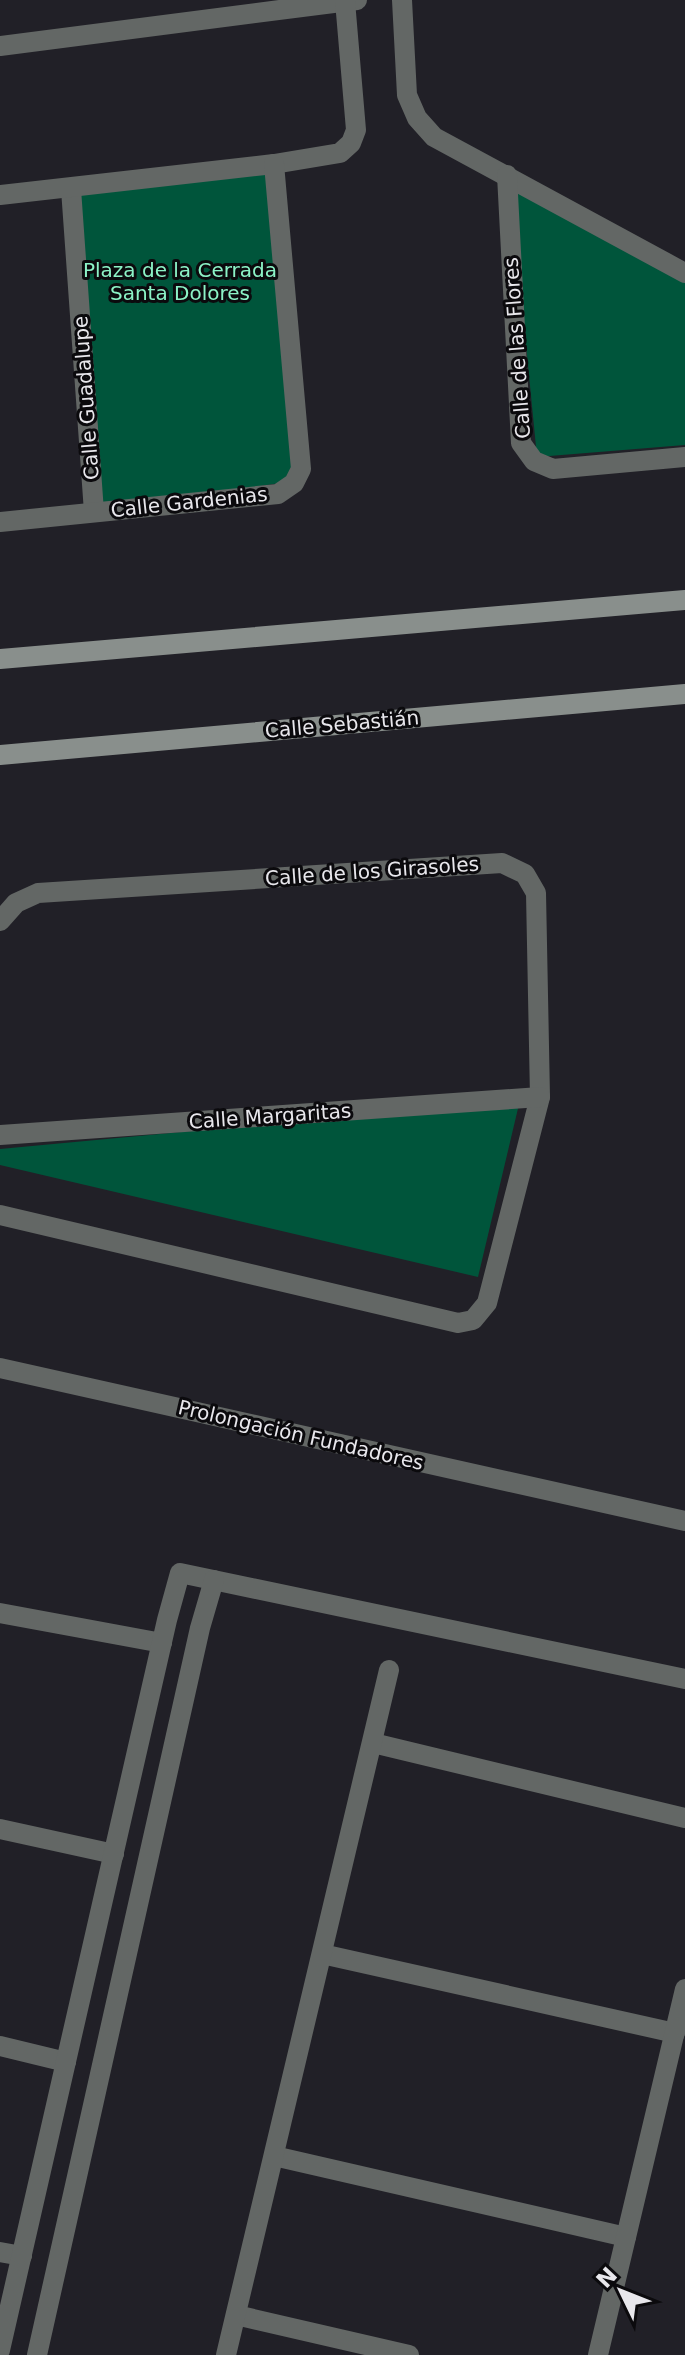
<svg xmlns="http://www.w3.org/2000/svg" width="685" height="2355" viewBox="0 0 685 2355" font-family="'DejaVu Sans',sans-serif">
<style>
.green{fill:#00553b}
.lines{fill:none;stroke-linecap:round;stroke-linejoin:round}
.minor{stroke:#636765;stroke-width:20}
.secondary{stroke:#898f8c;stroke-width:20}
.labels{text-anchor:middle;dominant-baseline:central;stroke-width:6;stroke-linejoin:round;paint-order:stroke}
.park-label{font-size:20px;fill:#8cf3c7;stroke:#0b0a0d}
.street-label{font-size:20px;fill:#e8e7ec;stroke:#0b0a0d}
</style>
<rect width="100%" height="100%" fill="#212027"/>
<g class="green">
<polygon points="274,165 293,481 95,512 72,189"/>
<polygon points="510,181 685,278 685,445 537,457"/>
<polygon points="520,1100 478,1277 0,1165 0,1149"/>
</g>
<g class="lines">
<g class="minor">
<polyline points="402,0 407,95 417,118 434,137 685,273"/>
<polyline points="0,46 357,0"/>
<polyline points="507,175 521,443 534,461 553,469 685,457"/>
<polyline points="71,189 94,512"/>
<polyline points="0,195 274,164 340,153 351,143 356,130 345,1"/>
<polyline points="0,522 278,494 294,483 301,469 274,164"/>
<polyline points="0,921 16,903 38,893 502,863 525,874 536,893 540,1097 487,1303 473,1320 458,1323 0,1215"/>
<polyline points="0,1135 540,1097"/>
<polyline points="0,1368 685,1521"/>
<polyline points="0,1613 162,1643"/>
<polyline points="373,1743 685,1818"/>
<polyline points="0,1829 114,1854"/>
<polyline points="322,1954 675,2033"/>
<polyline points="0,2046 66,2062"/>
<polyline points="274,2156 626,2237"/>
<polyline points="0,2252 22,2256"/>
<polyline points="236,2315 409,2355"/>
<polyline points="0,2350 167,1620 180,1573 685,1679"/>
<polyline points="37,2355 200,1628 214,1580"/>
<polyline points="226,2355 389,1670"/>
<polyline points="598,2355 685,1989"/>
</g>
<g class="secondary">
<polyline points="0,659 685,600"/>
<polyline points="0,755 685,694"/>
</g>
</g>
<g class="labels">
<g class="park-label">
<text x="180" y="270">Plaza de la Cerrada<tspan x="180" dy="23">Santa Dolores</tspan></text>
</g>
<g class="street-label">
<text transform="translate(517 348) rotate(-94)">Calle de las Flores</text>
<text transform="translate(86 398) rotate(-94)">Calle Guadalupe</text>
<text transform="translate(189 502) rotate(-6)">Calle Gardenias</text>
<text transform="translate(342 724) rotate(-5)">Calle Sebastián</text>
<text transform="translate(372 871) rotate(-4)">Calle de los Girasoles</text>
<text transform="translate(270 1116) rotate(-4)">Calle Margaritas</text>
<text transform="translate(301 1435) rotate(13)">Prolongación Fundadores</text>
</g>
</g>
<g transform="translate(621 2291) rotate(313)" stroke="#0b0a0d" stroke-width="6" paint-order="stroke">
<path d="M0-6L14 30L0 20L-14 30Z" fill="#e8e7ec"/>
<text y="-12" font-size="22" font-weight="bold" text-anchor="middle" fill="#e8e7ec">N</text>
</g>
</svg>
